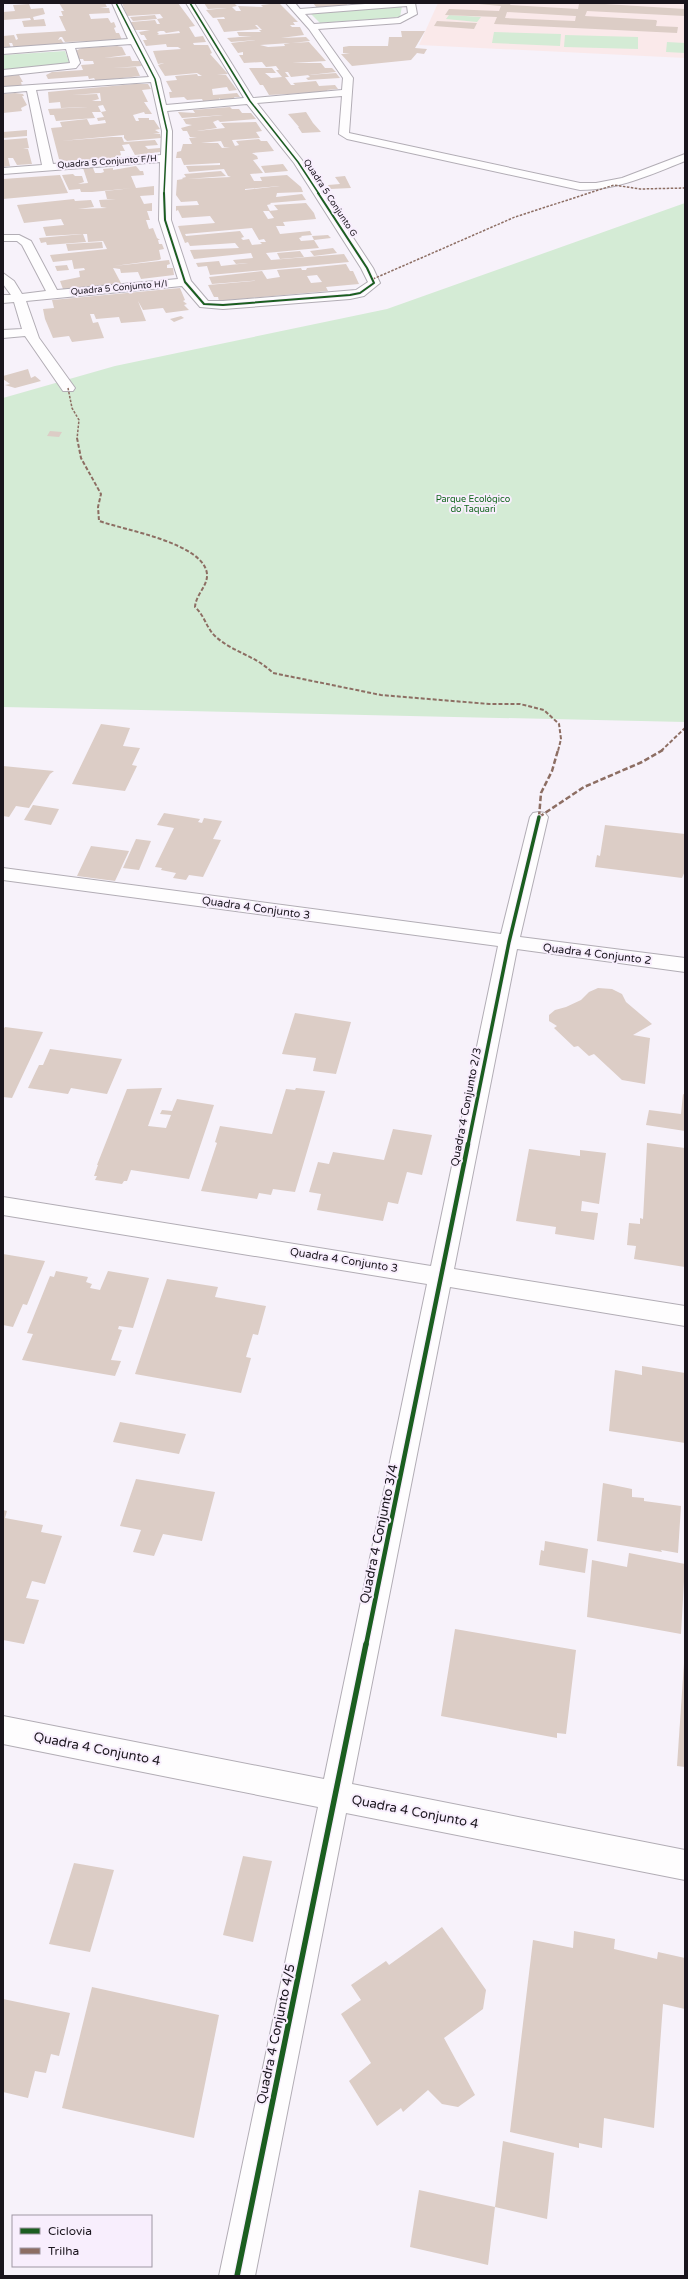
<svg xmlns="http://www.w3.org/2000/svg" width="688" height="2279" viewBox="0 0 688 2279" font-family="'Varela Round',sans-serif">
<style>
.education{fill:#fae9ea}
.green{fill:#d4ebd5}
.building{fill:#dccdc6;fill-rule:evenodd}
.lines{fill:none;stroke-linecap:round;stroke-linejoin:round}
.minor-casing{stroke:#b2adb5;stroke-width:2}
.minor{fill:#fefdfe;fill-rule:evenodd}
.quiet-far2{stroke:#8d6e63;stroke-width:1.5;stroke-dasharray:2.5 1.5;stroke-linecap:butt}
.quiet-far1{stroke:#8d6e63;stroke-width:2;stroke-dasharray:4 2;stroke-linecap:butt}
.quiet{stroke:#8d6e63;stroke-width:2.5;stroke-dasharray:5.5 2.5;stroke-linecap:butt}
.cycleway-far4-casing{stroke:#f8eefd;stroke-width:2.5}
.cycleway-far3-casing{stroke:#f8eefd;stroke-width:3.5}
.cycleway-far2-casing{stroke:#f8eefd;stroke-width:5.5}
.cycleway-far1-casing{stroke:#f8eefd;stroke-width:7}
.cycleway-casing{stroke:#f8eefd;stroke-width:8}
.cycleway-far4{stroke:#1b5e20;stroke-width:1.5}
.cycleway-far3{stroke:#1b5e20;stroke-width:2}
.cycleway-far2{stroke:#1b5e20;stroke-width:3.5}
.cycleway-far1{stroke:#1b5e20;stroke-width:4.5}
.cycleway{stroke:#1b5e20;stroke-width:5.5}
.labels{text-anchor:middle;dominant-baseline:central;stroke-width:4;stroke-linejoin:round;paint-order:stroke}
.far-street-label{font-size:9px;fill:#1a151d;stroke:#f8eefd}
.far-park-label{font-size:9px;fill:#13671f;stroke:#f8eefd}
.street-label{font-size:11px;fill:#1a151d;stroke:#f8eefd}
.near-street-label{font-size:13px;fill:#1a151d;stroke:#f8eefd}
</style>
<rect width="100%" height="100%" fill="#f7f2fa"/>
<polygon class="education" points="438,3 685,3 685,58 419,45"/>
<g class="green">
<polygon points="402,6 400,17 320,23 310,13"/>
<polygon points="449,15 481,17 477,22 446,19"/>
<polygon points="494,32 561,34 560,46 492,43"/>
<polygon points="565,35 638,37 638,49 564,47"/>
<polygon points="667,42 685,43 685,53 666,52"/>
<polygon points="65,51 70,65 3,70 3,55"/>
<polygon points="685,203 685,722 3,707 3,398 115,366 387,309"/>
</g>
<g class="building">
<polygon points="59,3 105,3 107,7 100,8 109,8 110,13 89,14 91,19 108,18 111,23 114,22 116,27 114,28 116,33 113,33 119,33 122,40 65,42 62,37 60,37 58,40 61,39 64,44 14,48 12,43 9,43 11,48 3,48 3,36 14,35 16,40 18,39 16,34 66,31 59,16 63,16 61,11 64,11"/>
<path d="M122 3H178L195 26 189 27 195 37 203 36 206 42 193 43 194 45H208L212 53 210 54 228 74 217 75H226L237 90 229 91 227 87 212 89 213 95 237 93 240 97H234L235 99 221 100 219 98V100L203 101 202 99 187 100 184 97 170 98 169 92H172L166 81 177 80 175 76 197 74 198 76H202L197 73 165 76 158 65 164 63 158 64 153 51 181 49 178 47H167L166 44 146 46 143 40H147L144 35H141L139 32 150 30H134L131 22 155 20 157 24H160L157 19 163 18 160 14 127 16ZM160 31H164L166 33 179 31 180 33 157 35 159 34 157 32Z"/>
<path d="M204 3H234L237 6 232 7 236 11H241L238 6 263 7 261 5 279 3 298 22H293L295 25H290L292 27H300L304 35 281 38 306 37 310 41 292 43 309 42 326 61 292 63H321L325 68H332L336 72 291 77 288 72H285L289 77H285L291 85H295L293 83 316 81 319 86 335 85 338 89 327 90 328 92 269 95 263 85H260L249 68H272L276 73H265L271 78 282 77 276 70H279L276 66 266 67 262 62 244 63 239 55H243V52L238 53 231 43 257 40 231 42 227 38 252 36H239L237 32H261L259 30H262L257 25H255L259 29 224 32 217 19H225L224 17 213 18 206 10 227 8 208 9ZM290 43 284 44 285 46 268 47 260 45Z"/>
<polygon points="313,3 346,3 348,6 317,8"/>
<path d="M467 3H511L510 5 578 9 579 4 574 3H589L685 9V16L587 11 585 16 656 20 657 21 656 26 678 27 677 33 494 24 497 17 445 15 449 9 499 11 501 6ZM507 12 575 16H576L575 21 505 18Z"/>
<polygon points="29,4 31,9 43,8 45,14 33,17 34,20 44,19 46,26 24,27 22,21 31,20 30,18 3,20 3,12 15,11 13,5"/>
<polygon points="155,15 157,19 133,21 130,17"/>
<polygon points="437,21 477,23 474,29 434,26"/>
<polygon points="401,31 425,31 415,48 427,49 424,54 417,53 411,60 352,66 341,54 350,54 343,53 343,47 349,46 388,46 389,37 402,37"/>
<polygon points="117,46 122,47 126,55 104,58 130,56 132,61 139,61 142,66 113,68 136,67 140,76 96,81 94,78 89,79 88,76 48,79 46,75 52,72 83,70 81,65 94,64 93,61 84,61 83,59 78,59 75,51 82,48"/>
<polygon points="336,73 340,78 308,80 306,78 310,77 308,75"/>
<polygon points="19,75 23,82 21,82 22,86 3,88 3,76"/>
<path d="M134 84H148L151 89 142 90 148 102H144L152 114H145L144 112 133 115 136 121H139L138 118H149V120H154L160 129 155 130 160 133H153L160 134 161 138 127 141 124 138V135L61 141 112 137H122L124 142 155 140 158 145 145 146 148 149 160 148V152L135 155 129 144 122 145 125 151H120L121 155 112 158 66 161 59 159 51 128 62 127 60 122 87 119 90 125 106 123 105 120 98 121 97 118 104 117 101 112 106 111 103 105 98 106 101 112H92L95 118 56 121 54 115H50L48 109 88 107 61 108 60 102 49 103 48 92ZM100 93 101 101H92L99 99 97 94 72 95Z"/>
<polygon points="15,93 23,94 24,96 22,96 27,105 21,108 22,111 3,113 3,94"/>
<path d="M230 107 232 109H239L242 113H251L256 119 220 122 218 120 213 122 217 128 197 131 225 128 221 123 256 122 262 131 256 132 260 138 232 140 235 146 239 145 236 141 259 139 261 141H267L274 151 252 153 257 156 258 159 253 160 263 173 250 174 254 181H262L260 177 287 175 301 187 303 192 277 193 276 197 302 194 306 200 270 203 271 204 267 205 270 211H263L268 219 274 218 269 211 278 210 274 205 306 203 314 213 316 219 283 222 285 226H276L280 234 310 231 312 235 301 236 302 237 299 238 301 241 314 240 312 236 328 235 331 238 314 240 319 248 266 253 271 260 344 254 349 262 210 275 207 266 198 267 196 263 219 261 221 266 248 263 236 264 233 260 253 258 251 253 194 259 190 250 239 248 235 243 190 246 188 242 185 243 178 226 215 223 210 216 182 218 178 210 176 211V206L199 205 197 201 181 202 176 195 177 180 183 179 182 178 186 177 184 174 221 171 226 176 187 179 231 177 228 176 224 169 189 172 186 166 220 165V163L184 165 181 158H176L177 152 181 151 183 144H192L189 138H197L190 137 187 131H183L181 128 192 125 186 124 183 119 223 115 182 118 178 112 195 113 193 110ZM221 141 224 147H230L222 148 218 143H201ZM280 186 245 190V189ZM252 228 259 240 264 239 266 242H260L262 244 252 245 249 239 243 240 241 238 244 237 240 231 186 236 185 234Z"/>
<polygon points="306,112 313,123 321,132 302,133 298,127 299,127 288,114"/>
<polygon points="27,130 27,136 3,138 3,132"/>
<polygon points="27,138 29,148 23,149 28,149 32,164 17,165 13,158 8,158 10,166 3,167 3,140"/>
<polygon points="283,164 288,171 265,173 261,166"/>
<polygon points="136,166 140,171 143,171 144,175 131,176 136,188 154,186 154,195 140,196 144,204 152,203 152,211 147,211 150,220 146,220 149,229 153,228 157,238 160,240 158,240 159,244 162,244 164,249 159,250 161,259 159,260 114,266 169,260 170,264 167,265 167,268 173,268 174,275 141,279 138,272 121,273 120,269 113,268 122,285 63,289 60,281 80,277 79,271 85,270 84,268 74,269 72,260 53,262 50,255 107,249 103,241 88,242 87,234 83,234 86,242 47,245 46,242 41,243 39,238 83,234 46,236 43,227 64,225 61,219 24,223 17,205 74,199 75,201 91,200 94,207 78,209 107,208 101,207 99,200 116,199 107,199 105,191 133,188 92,192 81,192 80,189 69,190 62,175 73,174 75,176 82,176 84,182 78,184 88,183 83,168 93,168 95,173 101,173 104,172 103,169 113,168 113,170"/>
<polygon points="60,175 68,193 3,199 3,179"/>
<polygon points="345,176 351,188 330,189 328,185 340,184 335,177"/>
<polygon points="102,242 103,248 68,251 66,244"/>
<polygon points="333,248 337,253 314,256 310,251"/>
<polygon points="300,251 304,257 280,259 277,253"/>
<path d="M346 264 350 271H353L359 284 326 287 328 291 219 301 218 297H214L208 285 263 280 212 284 209 277 262 271 267 279 273 278 280 277 277 270 301 268 302 270H306L307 268ZM317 275 322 282 311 283 307 276Z"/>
<polygon points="67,265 69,270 57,271 55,266"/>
<polygon points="180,288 185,300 183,301 187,304 184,305 189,310 166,313 163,308 143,310 138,301 146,321 121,323 119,317 96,319 94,314 90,314 93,323 98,322 104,338 72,342 69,336 53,338 45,319 43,309 54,308 52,300"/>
<polygon points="181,316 184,318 174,322 170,319"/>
<polygon points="28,369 31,378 35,376 41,381 15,388 5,385 10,384 3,379 3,376"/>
<polygon points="50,431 62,432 59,437 47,436"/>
<polygon points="101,724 130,728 123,746 140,748 132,765 137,766 125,791 72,784"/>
<polygon points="3,766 54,771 50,774 29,808 16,806 9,817 3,816"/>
<polygon points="33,805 59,809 51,825 24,820"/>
<polygon points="164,813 200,819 198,822 202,823 204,818 222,821 213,839 221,840 203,877 189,875 186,880 173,878 176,873 161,870 162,868 155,867 174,828 157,825"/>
<polygon points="605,825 685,834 685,871 682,878 595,867 597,855 600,856"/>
<polygon points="136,839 151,841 139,870 123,868"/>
<polygon points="91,846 129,851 115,881 77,876"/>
<polygon points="598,988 612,989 622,994 626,1002 652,1024 633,1035 650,1038 645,1084 622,1080 594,1054 589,1056 578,1046 574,1047 554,1028 557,1026 549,1021 549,1015 555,1010 566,1007 581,1000 589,992"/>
<polygon points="295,1013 351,1022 336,1074 313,1071 316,1058 282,1054"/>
<polygon points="5,1027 43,1032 12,1098 3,1097 3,1030"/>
<polygon points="50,1049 122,1059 107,1094 71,1088 68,1094 28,1088 39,1065 43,1065"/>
<polygon points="162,1088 148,1126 166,1128 171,1115 160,1114 162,1110 172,1111 177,1099 214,1105 189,1179 131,1170 127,1181 124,1181 122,1184 95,1180 97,1176 94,1176 98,1165 97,1165 127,1089"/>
<polygon points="296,1088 325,1091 295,1192 273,1189 271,1195 259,1193 257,1199 201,1191 217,1143 215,1142 220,1126 272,1134 286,1089 295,1090"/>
<polygon points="683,1094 685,1095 685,1131 646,1125 649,1110 681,1114"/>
<polygon points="393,1129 432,1135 422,1175 407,1172 398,1204 388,1202 383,1221 317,1210 321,1194 309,1192 318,1162 329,1164 333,1152 384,1160"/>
<polygon points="647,1143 685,1148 685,1267 634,1259 636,1246 627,1245 629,1223 640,1224 640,1218 643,1219"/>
<polygon points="529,1149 580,1156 580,1150 606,1153 599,1204 582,1201 581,1211 598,1213 594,1240 555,1234 556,1227 516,1221"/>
<polygon points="3,1254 45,1261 27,1305 23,1304 13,1327 3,1325"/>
<polygon points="56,1271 88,1277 86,1282 92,1284 90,1288 100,1290 108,1271 149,1278 133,1328 119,1326 118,1329 122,1330 111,1360 121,1361 115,1376 22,1360 33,1334 27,1333 50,1276 54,1277"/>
<polygon points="167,1279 218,1287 215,1297 266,1306 258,1335 253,1334 246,1357 251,1358 241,1393 135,1374"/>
<polygon points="642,1366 685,1373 685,1443 609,1431 615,1370 642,1375"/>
<polygon points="120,1422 186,1434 179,1454 113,1442"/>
<polygon points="136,1479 215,1492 202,1541 163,1534 154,1556 133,1552 141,1530 120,1526"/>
<polygon points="603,1483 632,1489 632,1497 644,1498 644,1501 681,1506 678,1553 661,1550 662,1552 597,1541"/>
<polygon points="3,1510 7,1511 5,1518 43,1525 41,1532 62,1536 45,1584 32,1581 26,1598 39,1600 24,1644 3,1640"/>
<polygon points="545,1541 588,1549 585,1573 539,1565 541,1550 544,1551"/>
<polygon points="629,1553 685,1564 681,1634 587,1617 592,1560 627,1567"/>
<polygon points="455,1629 576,1650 566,1734 557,1733 557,1738 441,1716"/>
<polygon points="684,1663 685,1663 685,1767 677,1766"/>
<polygon points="243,1856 272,1861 253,1942 223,1935"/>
<polygon points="74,1863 114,1870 90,1952 49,1944"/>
<polygon points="442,1927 486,1990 483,2009 444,2038 475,2095 458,2107 442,2104 428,2090 403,2112 401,2108 377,2126 349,2081 371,2063 341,2014 361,2000 351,1985 386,1961 389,1965"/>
<polygon points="574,1931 615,1939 614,1949 657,1959 658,1952 685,1958 685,2009 663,2004 654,2128 604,2118 602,2148 579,2143 579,2148 510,2132 533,1940 573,1948"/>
<polygon points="92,1987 219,2015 194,2138 62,2108"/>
<polygon points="3,1999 70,2013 59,2056 51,2054 46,2073 35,2071 28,2098 3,2092"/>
<polygon points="503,2141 554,2153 547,2219 495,2207"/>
<polygon points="419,2190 495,2207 488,2265 410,2247"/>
</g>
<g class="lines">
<defs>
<g id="minor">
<path d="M112 3H120L160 79 166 105 244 98 186 3H194L253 98 342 90 343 78 309 29 286 3H295L300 9 378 3H415L417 14 400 23 318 29 353 78 349 133 580 183H596L622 178 685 154V161C650 175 618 190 580 190L347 139 339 134 342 96 257 103 302 160 373 268 380 283 364 296 350 299 223 309 200 307 182 286 26 301 39 338 75 388 73 391H63L25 336 3 338V330L22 329 14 302 3 303V295H11L3 284V273L14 281 22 294 46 291 22 245 17 241H3V235H19L31 241 57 290 178 279 159 220 160 162 3 174V168L42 165 27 91 3 93V87L149 77 131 44 75 48 80 63 76 68 3 76V70L70 63 66 49 3 54V48L128 39ZM407 6 408 13 398 18 314 24 305 14ZM151 82 162 131 161 155 53 164 36 90ZM247 104 294 163 361 268 368 282 356 290 223 301H208L191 281 171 220 172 131 167 111Z"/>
<polygon points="539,812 545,813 548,817 520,937 685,958 685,972 517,949 454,1269 685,1306 685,1326 450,1287 352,1784 685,1850 685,1880 346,1813 255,2276 219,2276 318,1807 3,1744 3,1716 324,1779 427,1284 3,1215 3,1197 431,1266 498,946 3,880 3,868 501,934 530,817 533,813"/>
</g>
</defs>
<use href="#minor" class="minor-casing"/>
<use href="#minor" class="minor"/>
<g class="quiet-far2">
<polyline points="373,279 515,217 614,185 640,189 685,188"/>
<polyline points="68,388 72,408 79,420 77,439"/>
</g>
<g class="quiet-far1">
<path d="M77 438 81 458 101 494 98 507 99 521C124 530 204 543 207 574 208 586 196 594 195 607 205 616 206 628 216 637 233 652 256 656 273 673L381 695 489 704H520L544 710 559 724 561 739 558 751"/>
<polyline points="661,751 685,728"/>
</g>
<g class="quiet">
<polyline points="539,817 541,793 552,771 558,750"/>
<polyline points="539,817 584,787 642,762 663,750"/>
</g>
<defs>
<g id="cycleway-far4">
<polyline points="116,3 155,79 167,131 164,194"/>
<polyline points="190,3 250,101 298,162 319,194"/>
</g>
<polyline id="cycleway-far3" points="164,193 165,220 185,282 204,304 223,305 350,295 360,293 374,283 367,268 318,193"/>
<polyline id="cycleway-far2" points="468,1145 509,942 539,817"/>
<polyline id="cycleway-far1" points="366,1645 468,1144"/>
<polyline id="cycleway" points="237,2276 366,1644"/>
</defs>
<use href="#cycleway-far4" class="cycleway-far4-casing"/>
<use href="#cycleway-far3" class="cycleway-far3-casing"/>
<use href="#cycleway-far2" class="cycleway-far2-casing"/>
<use href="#cycleway-far1" class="cycleway-far1-casing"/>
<use href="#cycleway" class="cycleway-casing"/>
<use href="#cycleway-far4" class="cycleway-far4"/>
<use href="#cycleway-far3" class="cycleway-far3"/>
<use href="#cycleway-far2" class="cycleway-far2"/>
<use href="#cycleway-far1" class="cycleway-far1"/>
<use href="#cycleway" class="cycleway"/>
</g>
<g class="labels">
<g class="far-street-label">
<text transform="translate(107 162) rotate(-4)">Quadra 5 Conjunto F/H</text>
<text transform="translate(330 198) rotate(57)">Quadra 5 Conjunto G</text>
<text transform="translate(119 288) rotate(-5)">Quadra 5 Conjunto H/I</text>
</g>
<g class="far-park-label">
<text x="473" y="499">Parque Ecológico<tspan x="473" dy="10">do Taquari</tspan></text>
</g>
<g class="street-label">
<text transform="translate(256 908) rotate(8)">Quadra 4 Conjunto 3</text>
<text transform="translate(597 954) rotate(7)">Quadra 4 Conjunto 2</text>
<text transform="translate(466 1107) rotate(-79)">Quadra 4 Conjunto 2/3</text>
<text transform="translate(344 1260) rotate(9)">Quadra 4 Conjunto 3</text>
</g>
<g class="near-street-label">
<text transform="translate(379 1534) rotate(-78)">Quadra 4 Conjunto 3/4</text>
<text transform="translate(97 1749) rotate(11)">Quadra 4 Conjunto 4</text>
<text transform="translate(415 1812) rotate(11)">Quadra 4 Conjunto 4</text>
<text transform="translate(276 2034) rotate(-78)">Quadra 4 Conjunto 4/5</text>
</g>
</g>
<rect width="688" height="2279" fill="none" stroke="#1a151d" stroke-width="8"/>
<rect x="12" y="2215" width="140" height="52" fill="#f8eefd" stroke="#9f97a3"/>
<rect x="20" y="2228" width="20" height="6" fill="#1b5e20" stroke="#9f97a3"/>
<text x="48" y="2235" font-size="12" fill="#1a151d">Ciclovia</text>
<rect x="20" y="2248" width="20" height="6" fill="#8d6e63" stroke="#9f97a3"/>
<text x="48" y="2255" font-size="12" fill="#1a151d">Trilha</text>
</svg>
